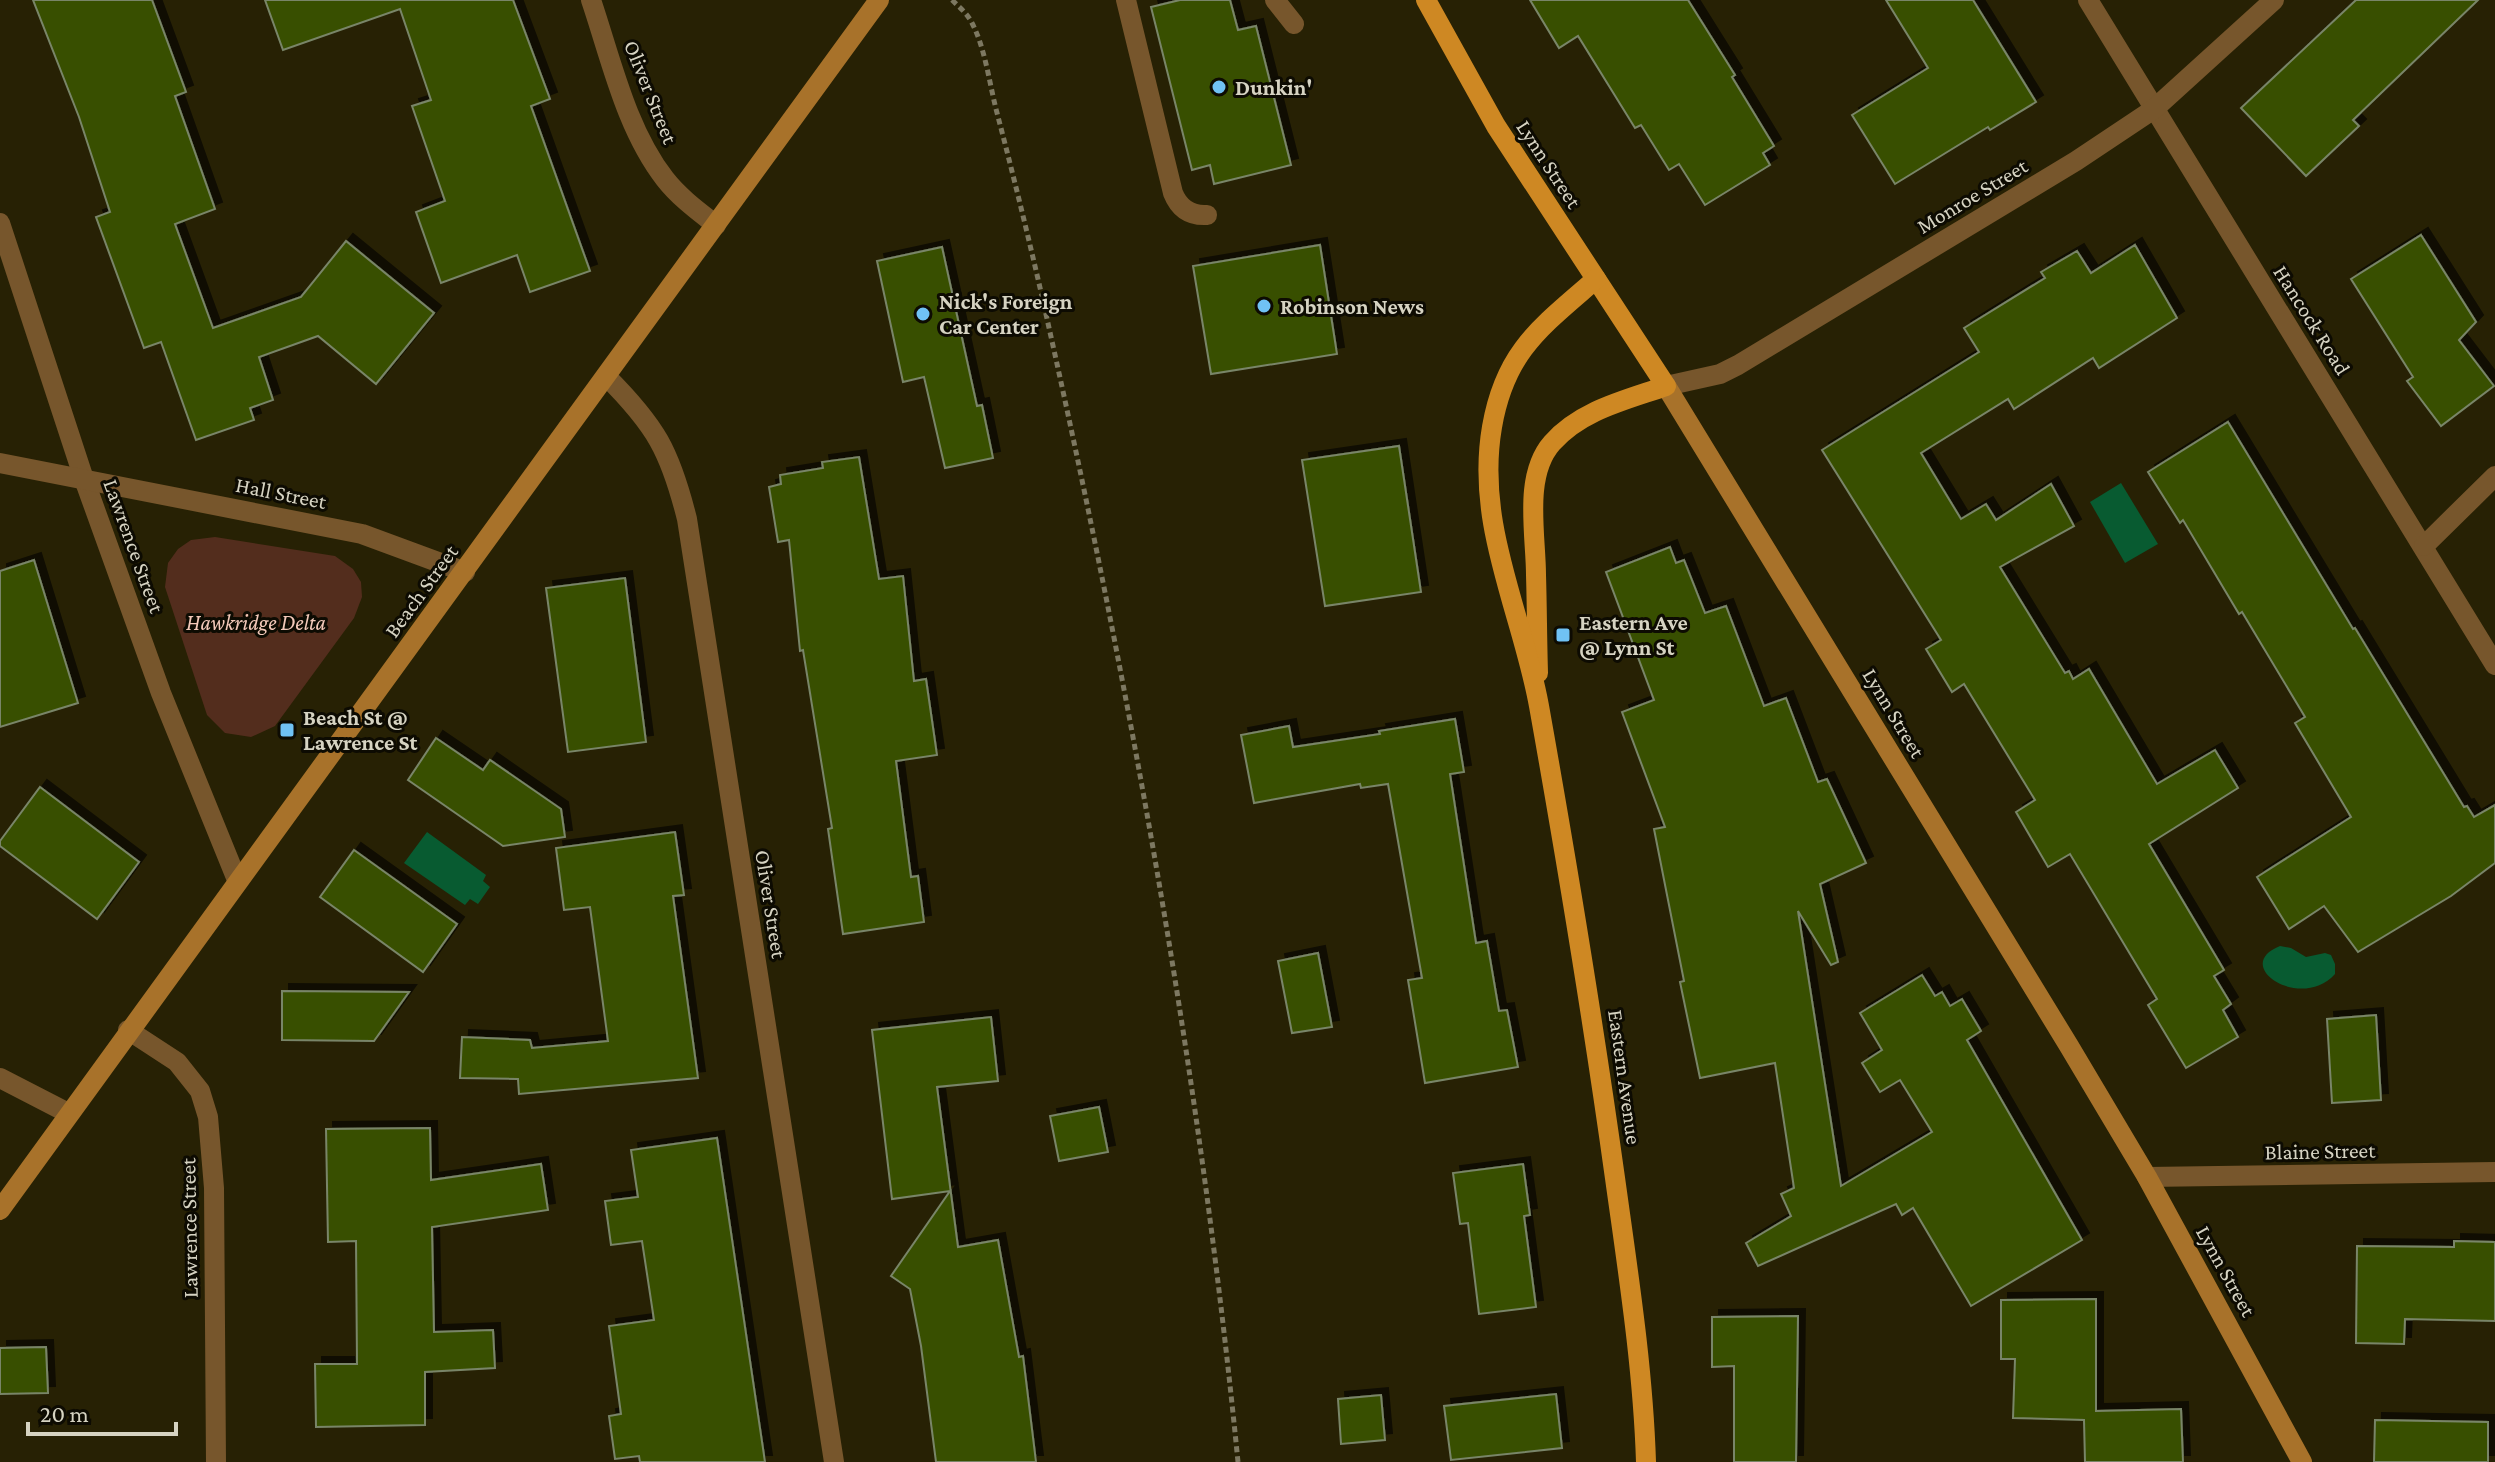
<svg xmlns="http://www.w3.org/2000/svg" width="2495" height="1462" viewBox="0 0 2495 1462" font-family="'Crimson Pro',serif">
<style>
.green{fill:#532d1d}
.water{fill:#085b31}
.building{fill:#395000;stroke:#798568;stroke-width:2;filter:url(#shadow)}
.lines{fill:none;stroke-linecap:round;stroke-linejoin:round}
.path{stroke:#7d7861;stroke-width:5;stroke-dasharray:6 4;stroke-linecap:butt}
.service{stroke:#77562c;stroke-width:20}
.minor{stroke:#77562c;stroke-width:20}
.tertiary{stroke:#77562c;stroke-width:20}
.secondary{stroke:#a8722a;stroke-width:20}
.primary{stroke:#ce8823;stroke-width:20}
.poi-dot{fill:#70c2f4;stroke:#0d0b02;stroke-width:3}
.labels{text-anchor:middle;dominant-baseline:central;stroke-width:6;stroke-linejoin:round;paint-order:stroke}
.poi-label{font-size:22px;font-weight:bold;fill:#d6d3c2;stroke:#0d0b02;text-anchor:start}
.street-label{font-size:22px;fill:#d6d3c2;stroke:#0d0b02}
.park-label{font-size:22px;font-style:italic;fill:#f3c9b9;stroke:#0d0b02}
</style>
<defs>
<filter id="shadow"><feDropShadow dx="7" dy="-7" stdDeviation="0" flood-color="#0009"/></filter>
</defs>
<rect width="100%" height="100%" fill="#272104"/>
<polygon class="green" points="215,537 335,556 353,569 361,582 362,597 354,618 275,726 251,737 225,733 207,715 165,587 168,563 178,549 191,540"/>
<g class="water">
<polygon points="2121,483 2158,544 2125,563 2090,502"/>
<polygon points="427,832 486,875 483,881 490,887 478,904 470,899 465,905 404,863"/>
<path d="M2280 946 2291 948 2306 957 2325 953 2331 955 2335 964V974C2301 1012 2230 966 2280 946Z"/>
</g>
<g class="building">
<polygon points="33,0 152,0 186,92 175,96 215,209 175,224 213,328 301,297 346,241 434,313 376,384 318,336 259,357 273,400 250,408 254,420 196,440 161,342 144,348 96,217 110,212 79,117"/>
<polygon points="265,0 513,0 550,99 531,106 590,271 530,292 517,255 441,283 416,212 445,201 412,106 431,100 400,9 283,50"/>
<polygon points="1180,0 1230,0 1238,30 1256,26 1291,165 1214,184 1210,165 1192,170 1151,7"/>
<polygon points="1530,0 1688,0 1735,75 1732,77 1774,146 1763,153 1770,165 1705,205 1679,164 1669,170 1641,125 1635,128 1578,36 1559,48"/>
<polygon points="1886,0 1973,0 2036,102 1990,130 1988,127 1895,184 1852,115 1928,68"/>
<polygon points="2356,0 2478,0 2353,120 2359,126 2306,176 2241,108"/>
<polygon points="2421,235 2476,322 2459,340 2494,386 2441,426 2407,381 2413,377 2351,279"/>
<polygon points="1320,245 1337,354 1211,374 1193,266"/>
<polygon points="2135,245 2177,318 2099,368 2093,358 2014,409 2008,399 1921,453 1961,519 1986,504 1996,520 2051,484 2074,526 2000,567 2065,673 2069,671 2073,679 2089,669 2157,784 2215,750 2238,788 2149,844 2224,970 2214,976 2231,1004 2223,1010 2238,1037 2186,1068 2148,1005 2157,999 2070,854 2048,867 2016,812 2035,800 1964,684 1952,692 1926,649 1941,640 1822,450 1979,352 1964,328 2045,278 2041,272 2077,251 2091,273"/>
<polygon points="942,247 977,406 982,405 993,458 945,468 924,377 903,382 877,261"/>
<polygon points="2228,422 2353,629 2355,628 2464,807 2467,806 2474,817 2495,805 2495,863 2451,896 2358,952 2324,906 2289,929 2257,877 2351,817 2295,723 2305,717 2242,612 2239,614 2183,520 2180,523 2148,472"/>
<polygon points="1399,446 1421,592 1325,606 1302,460"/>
<polygon points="859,457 879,579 903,576 914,681 926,679 937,755 896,761 911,877 918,876 924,922 843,934 828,829 832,828 803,650 800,651 789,540 778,542 769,487 781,484 780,475 823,468 822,462"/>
<polygon points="1670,547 1676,563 1684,560 1705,613 1726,606 1764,706 1786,698 1818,782 1827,779 1866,863 1820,884 1838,962 1831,965 1798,911 1841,1186 1932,1132 1900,1080 1880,1092 1862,1063 1882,1050 1860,1013 1922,975 1935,996 1942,992 1950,1006 1962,999 1981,1031 1967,1040 2082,1240 1971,1306 1913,1208 1902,1215 1896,1204 1758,1266 1746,1243 1791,1216 1781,1194 1794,1188 1775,1063 1700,1078 1680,982 1684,981 1654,829 1665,827 1622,712 1654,700 1606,572"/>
<polygon points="34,560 78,703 0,727 0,571"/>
<polygon points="625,578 646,742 568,752 546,588"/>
<polygon points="1455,719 1464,772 1450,774 1476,943 1487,941 1499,1011 1507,1010 1518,1067 1425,1083 1408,980 1422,978 1388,784 1361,788 1360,784 1254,803 1241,735 1289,726 1293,747 1380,734 1379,731"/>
<polygon points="436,738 483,770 490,760 561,809 565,837 503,846 408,780"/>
<polygon points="40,787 139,862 97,919 0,846 0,841"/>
<polygon points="675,832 684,895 673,896 698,1078 519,1094 518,1079 460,1078 462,1037 530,1040 532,1048 608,1041 590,907 564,910 556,848"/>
<polygon points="354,850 457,924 423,972 320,897"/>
<polygon points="1318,953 1332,1027 1292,1033 1278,961"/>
<polygon points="282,991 409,992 374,1041 282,1040"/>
<polygon points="2376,1015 2381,1100 2332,1103 2327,1019"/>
<polygon points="991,1017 998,1081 937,1087 958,1247 998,1240 1019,1357 1023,1356 1036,1462 936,1462 921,1346 910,1289 891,1276 950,1191 892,1199 872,1030"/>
<polygon points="1099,1107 1108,1152 1059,1161 1050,1116"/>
<polygon points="430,1128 431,1180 541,1164 548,1210 432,1227 434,1332 493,1330 495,1368 425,1372 425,1425 316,1427 315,1364 357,1364 356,1241 328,1242 326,1129"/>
<polygon points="717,1138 765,1462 640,1462 639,1456 615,1459 609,1416 621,1414 609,1326 654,1320 642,1241 611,1245 605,1201 638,1197 631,1150"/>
<polygon points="1523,1164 1530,1215 1524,1216 1536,1307 1479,1314 1468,1223 1460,1224 1453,1173"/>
<polygon points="2454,1241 2495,1242 2495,1321 2405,1319 2404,1344 2356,1343 2357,1246 2454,1247"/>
<polygon points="2096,1299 2096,1411 2181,1409 2183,1462 2085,1462 2084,1420 2013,1418 2015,1359 2001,1359 2001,1300"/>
<polygon points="1798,1316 1796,1462 1734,1462 1734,1366 1712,1367 1712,1317"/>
<polygon points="46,1347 48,1393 0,1394 0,1348"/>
<polygon points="1556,1394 1562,1448 1451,1460 1444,1406"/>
<polygon points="1381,1395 1385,1440 1341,1444 1338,1399"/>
<polygon points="2375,1420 2488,1422 2488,1462 2374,1462"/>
</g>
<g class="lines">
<path class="path" d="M952 0C959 7 967 13 972 23 985 48 989 81 996 109 1012 170 1027 231 1041 292 1128 678 1199 1068 1238 1462"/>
<g class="service">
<path d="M1126 0 1173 193C1179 208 1190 216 1207 215"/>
<polyline points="1275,0 1294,24"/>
</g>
<g class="minor">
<polyline points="2088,0 2495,665"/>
<polyline points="0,223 84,479 161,693 237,880"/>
<polyline points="1666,386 1720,374 1738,365 2076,161 2154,109 2274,0"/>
<polyline points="0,463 362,534 465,572"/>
<polyline points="2424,546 2495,476"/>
<polyline points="128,1030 177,1062 200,1091 208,1117 214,1188 216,1462"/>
<polyline points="0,1078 68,1113"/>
<polyline points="2147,1177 2495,1172"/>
</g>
<g class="tertiary">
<path d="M591 0C611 59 626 129 665 179 679 197 698 211 716 225"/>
<path d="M606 376C656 426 670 451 687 519L834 1462"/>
</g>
<g class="secondary">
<polyline points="1666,386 2069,1046 2147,1177 2302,1462"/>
<path d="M0 1210C290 805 587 404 879 0"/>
</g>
<g class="primary">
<path d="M1426 0 1496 126 1666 386C1626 400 1581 410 1552 443 1523 476 1536 535 1536 575 1537 608 1537 640 1538 673"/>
<path d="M1596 279C1541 327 1505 351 1492 427 1475 525 1522 612 1539 706 1567 863 1593 1020 1615 1178 1628 1272 1643 1367 1646 1462"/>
</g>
</g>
<g class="poi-dot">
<circle cx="1219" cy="87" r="8"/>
<circle cx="1264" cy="306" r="8"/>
<circle cx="923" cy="314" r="8"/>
<rect x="1555" y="627" width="16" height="16" rx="4"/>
<rect x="279" y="722" width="16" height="16" rx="4"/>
</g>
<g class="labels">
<g class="poi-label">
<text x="1235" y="87">Dunkin'</text>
<text x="939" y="301">Nick's Foreign<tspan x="939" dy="25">Car Center</tspan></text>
<text x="1280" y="306">Robinson News</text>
<text x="1579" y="622">Eastern Ave<tspan x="1579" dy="25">@ Lynn St</tspan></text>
<text x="303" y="717">Beach St @<tspan x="303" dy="25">Lawrence St</tspan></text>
</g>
<g class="street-label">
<text transform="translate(651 92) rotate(68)">Oliver Street</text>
<text transform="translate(1549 164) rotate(57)">Lynn Street</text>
<text transform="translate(1972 196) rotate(-31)">Monroe Street</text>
<text transform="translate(2312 320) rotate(58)">Hancock Road</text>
<text transform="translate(281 493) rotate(11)">Hall Street</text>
<text transform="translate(134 546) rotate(70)">Lawrence Street</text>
<text transform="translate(421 591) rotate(-54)">Beach Street</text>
<text transform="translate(1894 713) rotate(59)">Lynn Street</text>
<text transform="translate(771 904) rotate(81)">Oliver Street</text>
<text transform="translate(1625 1077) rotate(82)">Eastern Avenue</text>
<text transform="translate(2320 1151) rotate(-1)">Blaine Street</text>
<text transform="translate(189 1228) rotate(-91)">Lawrence Street</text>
<text transform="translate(2226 1271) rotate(61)">Lynn Street</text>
</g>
<g class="park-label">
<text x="256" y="622">Hawkridge Delta</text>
</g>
</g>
<path d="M28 1422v12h148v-12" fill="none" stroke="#d6d3c2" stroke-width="4"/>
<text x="40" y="1422" font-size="24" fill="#d6d3c2" stroke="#0d0b02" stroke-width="6" paint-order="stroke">20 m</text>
</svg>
